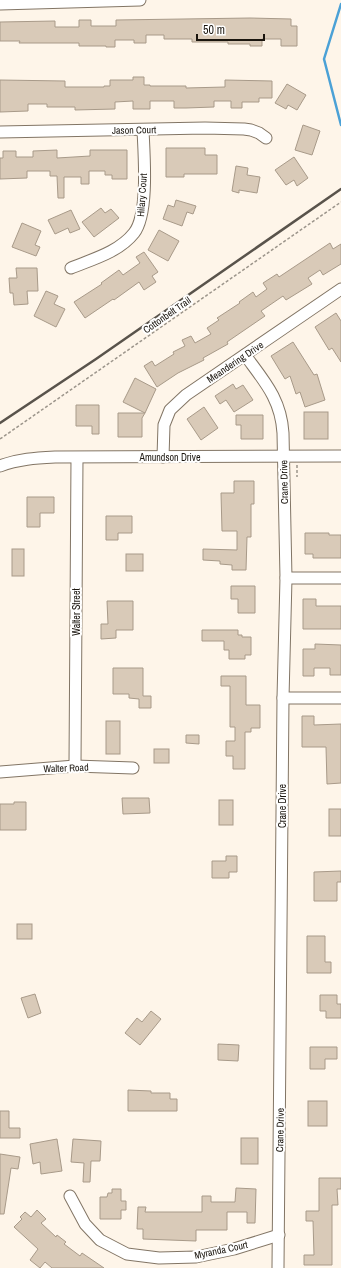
<svg xmlns="http://www.w3.org/2000/svg" width="341" height="1268" viewBox="0 0 341 1268" font-family="'Archivo Narrow',sans-serif">
<style>
.lines{fill:none;stroke-linecap:round;stroke-linejoin:round}
.stream{stroke:#4ba1d6;stroke-width:2.5}
.building{fill:#d9cab8;stroke:#a89a89}
.minor-casing{stroke:#827565;stroke-width:13}
.path{stroke:#9c958b;stroke-width:1.5;stroke-dasharray:3 2;stroke-linecap:butt}
.minor{stroke:#fff;stroke-width:11}
.rail{stroke:#59534b;stroke-width:2.5}
.labels{text-anchor:middle;dominant-baseline:central;stroke-width:4;stroke-linejoin:round;paint-order:stroke}
.street-label{font-size:10px;fill:#1a150e;stroke:#fff}
</style>
<rect width="100%" height="100%" fill="#fef5e9"/>
<g class="lines">
<polyline class="stream" points="341,4 324,59 341,125"/>
</g>
<g class="building">
<polygon points="250,18 291,19 291,26 297,26 297,46 281,46 281,39 262,39 262,46 250,46 250,44 228,44 228,42 192,42 192,39 164,39 164,35 146,35 146,43 134,43 134,40 115,40 115,47 106,47 106,46 79,46 79,43 19,43 20,41 0,41 0,22 55,21 55,27 79,27 79,20 91,20 91,26 116,26 116,20"/>
<polygon points="133,77 144,77 144,85 150,85 150,86 186,86 186,88 225,87 225,80 272,81 272,98 259,98 259,102 242,102 242,108 231,108 231,101 214,101 214,107 186,108 174,108 174,101 150,101 150,109 133,109 133,101 115,102 115,109 75,110 75,107 47,107 47,104 28,104 28,111 0,112 0,80 65,81 65,87 104,87 104,86 110,86 110,80 133,80"/>
<polygon points="287,84 306,95 297,110 288,105 286,109 275,103"/>
<polygon points="303,125 320,131 312,155 295,150"/>
<polygon points="166,148 205,148 205,155 217,155 217,174 184,174 184,177 166,177"/>
<polygon points="57,150 57,158 90,156 90,150 127,150 127,179 112,179 112,175 105,175 105,171 89,171 89,184 81,184 81,177 64,177 64,198 58,198 57,176 50,176 50,171 27,171 27,178 0,179 0,158 3,158 3,151 16,151 16,157 33,157 33,151"/>
<polygon points="294,157 308,178 297,186 294,180 286,185 275,170"/>
<polygon points="236,166 248,168 247,175 260,177 257,193 239,190 239,193 232,191"/>
<polygon points="176,200 196,206 193,214 187,212 182,226 163,219 168,205 174,207"/>
<polygon points="101,208 105,213 111,209 119,218 94,237 82,222"/>
<polygon points="71,210 80,229 70,233 68,228 55,234 48,220"/>
<polygon points="22,223 41,231 35,245 40,247 36,256 12,247"/>
<polygon points="159,230 179,241 168,261 148,250"/>
<polygon points="330,243 333,249 341,244 341,264 323,275 320,270 308,278 312,284 286,300 283,296 261,311 265,316 227,342 228,344 203,358 204,360 178,373 157,387 144,366 152,361 155,366 174,354 173,352 185,346 182,340 191,336 195,343 211,334 207,328 219,320 217,318 240,303 239,302 253,292 256,297 267,289 263,283 277,274 279,277"/>
<polygon points="144,252 158,272 152,276 156,282 144,290 139,282 114,300 113,299 85,318 74,302 102,284 101,283 119,270 123,275 140,263 136,257"/>
<polygon points="16,268 37,268 38,291 27,291 28,304 14,305 13,293 10,293 9,278 17,278"/>
<polygon points="46,291 58,296 54,304 65,309 56,327 34,316"/>
<polygon points="336,313 341,321 341,362 332,348 329,350 315,327"/>
<polygon points="293,342 314,375 317,374 325,400 305,407 300,392 296,394 290,376 285,379 271,356"/>
<polygon points="135,378 156,389 145,413 123,402"/>
<polygon points="233,384 236,389 243,385 253,400 234,412 226,400 220,404 215,396"/>
<polygon points="76,405 99,405 99,434 92,434 92,426 76,426"/>
<polygon points="204,407 218,428 201,440 187,419"/>
<rect x="304" y="412" width="24" height="27"/>
<polygon points="118,413 145,413 142,418 142,437 118,437"/>
<polygon points="236,415 263,415 263,439 241,439 241,425 236,425"/>
<polygon points="234,481 254,481 254,504 251,504 251,537 247,537 246,570 232,570 232,565 220,564 220,561 203,560 203,549 237,550 237,531 222,531 221,493 234,493"/>
<polygon points="27,497 54,497 54,513 40,513 40,527 27,527"/>
<polygon points="106,516 132,516 132,533 118,533 118,540 106,540"/>
<polygon points="305,533 329,533 329,535 341,535 341,558 313,558 313,554 305,554"/>
<rect x="12" y="549" width="12" height="27"/>
<rect x="126" y="554" width="17" height="17"/>
<polygon points="231,586 255,586 255,613 238,613 238,599 231,599"/>
<polygon points="303,599 316,599 316,606 341,606 341,629 303,629"/>
<polygon points="107,601 133,601 133,630 116,630 116,638 101,639 101,624 108,624"/>
<polygon points="202,630 238,630 238,635 242,635 242,637 251,637 251,655 245,655 245,659 229,659 229,650 224,650 224,641 202,641"/>
<polygon points="315,644 341,645 341,675 330,675 330,668 314,668 314,676 303,676 303,649 315,649"/>
<polygon points="113,668 143,668 143,696 151,696 151,708 139,708 139,699 129,698 129,694 113,694"/>
<polygon points="221,676 246,676 246,705 260,705 260,728 251,728 251,732 245,732 245,769 233,769 233,756 226,756 226,741 235,741 235,727 230,727 230,686 221,686"/>
<polygon points="302,716 314,716 314,725 341,724 341,783 327,784 326,747 302,747"/>
<rect x="106" y="721" width="14" height="33"/>
<polygon points="186,735 199,735 199,744 186,743"/>
<rect x="154" y="749" width="15" height="14"/>
<polygon points="122,798 149,798 150,813 123,814"/>
<rect x="219" y="800" width="14" height="25"/>
<polygon points="14,802 26,802 26,830 0,830 0,804 14,804"/>
<rect x="329" y="809" width="12" height="27"/>
<polygon points="226,856 237,856 237,872 229,872 229,878 212,878 212,861 226,861"/>
<polygon points="341,871 341,882 337,882 337,901 314,901 314,872"/>
<rect x="17" y="924" width="15" height="15"/>
<polygon points="307,936 325,936 325,962 331,962 331,973 307,973"/>
<polygon points="35,994 41,1013 28,1018 21,998"/>
<polygon points="320,995 337,995 337,1004 341,1004 341,1018 326,1018 326,1011 320,1011"/>
<polygon points="151,1011 161,1019 140,1045 125,1033 137,1018 142,1022"/>
<polygon points="218,1044 239,1045 238,1061 218,1060"/>
<polygon points="310,1047 337,1047 337,1059 325,1059 325,1069 310,1069"/>
<polygon points="128,1090 151,1091 151,1093 170,1093 170,1099 177,1099 177,1111 128,1111"/>
<rect x="308" y="1101" width="19" height="25"/>
<polygon points="0,1111 9,1111 9,1128 20,1128 20,1138 0,1138"/>
<rect x="241" y="1138" width="17" height="26"/>
<polygon points="57,1139 62,1171 41,1174 40,1162 33,1164 30,1144"/>
<polygon points="73,1139 101,1141 100,1161 91,1161 90,1182 83,1182 84,1163 71,1162"/>
<polygon points="0,1154 20,1157 18,1169 11,1168 4,1214 0,1214"/>
<polygon points="319,1178 341,1178 341,1189 337,1189 338,1205 332,1205 332,1265 304,1265 304,1255 314,1255 313,1221 306,1221 306,1211 319,1211"/>
<polygon points="236,1188 256,1189 255,1223 247,1223 247,1212 227,1212 227,1230 196,1230 196,1241 143,1239 143,1229 137,1229 138,1207 146,1207 145,1212 202,1212 202,1196 211,1196 211,1202 235,1202"/>
<polygon points="112,1189 121,1189 121,1201 126,1201 126,1210 121,1210 121,1219 100,1219 100,1197 107,1197 108,1193 112,1193"/>
<polygon points="37,1210 46,1219 41,1223 56,1237 57,1235 66,1242 64,1244 80,1256 82,1253 104,1268 52,1268 45,1262 40,1268 30,1260 38,1249 14,1227 22,1219 20,1217 25,1212 31,1217"/>
</g>
<g class="lines">
<defs>
<g id="minor">
<polyline points="0,4 140,0"/>
<polyline points="0,132 205,128 244,129 251,130 259,133 266,138"/>
<path d="M71 268C93 259 119 252 134 233 149 214 144 154 143 130"/>
<path d="M245 355C264 381 281 399 283 433L286 578 283 698 278 1268"/>
<polyline points="163,457 164,425 170,410 186,395 341,289"/>
<path d="M0 466C18 459 36 458 55 457L341 456"/>
<polyline points="286,578 341,578"/>
<polyline points="283,698 341,698"/>
<polyline points="75,766 77,458"/>
<polyline points="0,772 75,766 133,768"/>
<polyline points="70,1196 85,1224 100,1240 127,1254 159,1258 196,1257 234,1249 279,1235"/>
</g>
</defs>
<use href="#minor" class="minor-casing"/>
<g class="path">
<polyline points="0,439 341,202"/>
<polyline points="297,465 297,477"/>
</g>
<use href="#minor" class="minor"/>
<polyline class="rail" points="0,423 96,359 341,189"/>
</g>
<g class="labels">
<g class="street-label">
<text transform="translate(134 130) rotate(-1)">Jason Court</text>
<text transform="translate(142 195) rotate(-86)">Hilary Court</text>
<text transform="translate(167 315) rotate(-35)">Cottonbelt Trail</text>
<text transform="translate(235 362) rotate(-34)">Meandering Drive</text>
<text x="170" y="457">Amundson Drive</text>
<text transform="translate(284 482) rotate(-91)">Crane Drive</text>
<text transform="translate(76 612) rotate(-90)">Walter Street</text>
<text transform="translate(66 768) rotate(-2)">Walter Road</text>
<text transform="translate(282 806) rotate(-90)">Crane Drive</text>
<text transform="translate(280 1130) rotate(-89)">Crane Drive</text>
<text transform="translate(221 1250) rotate(-12)">Myranda Court</text>
</g>
</g>
<path d="M197 34v6h67v-6" fill="none" stroke="#1a150e" stroke-width="2"/>
<text x="203" y="34" font-size="12" fill="#1a150e" stroke="#ffffff" stroke-width="3" paint-order="stroke">50 m</text>
</svg>
